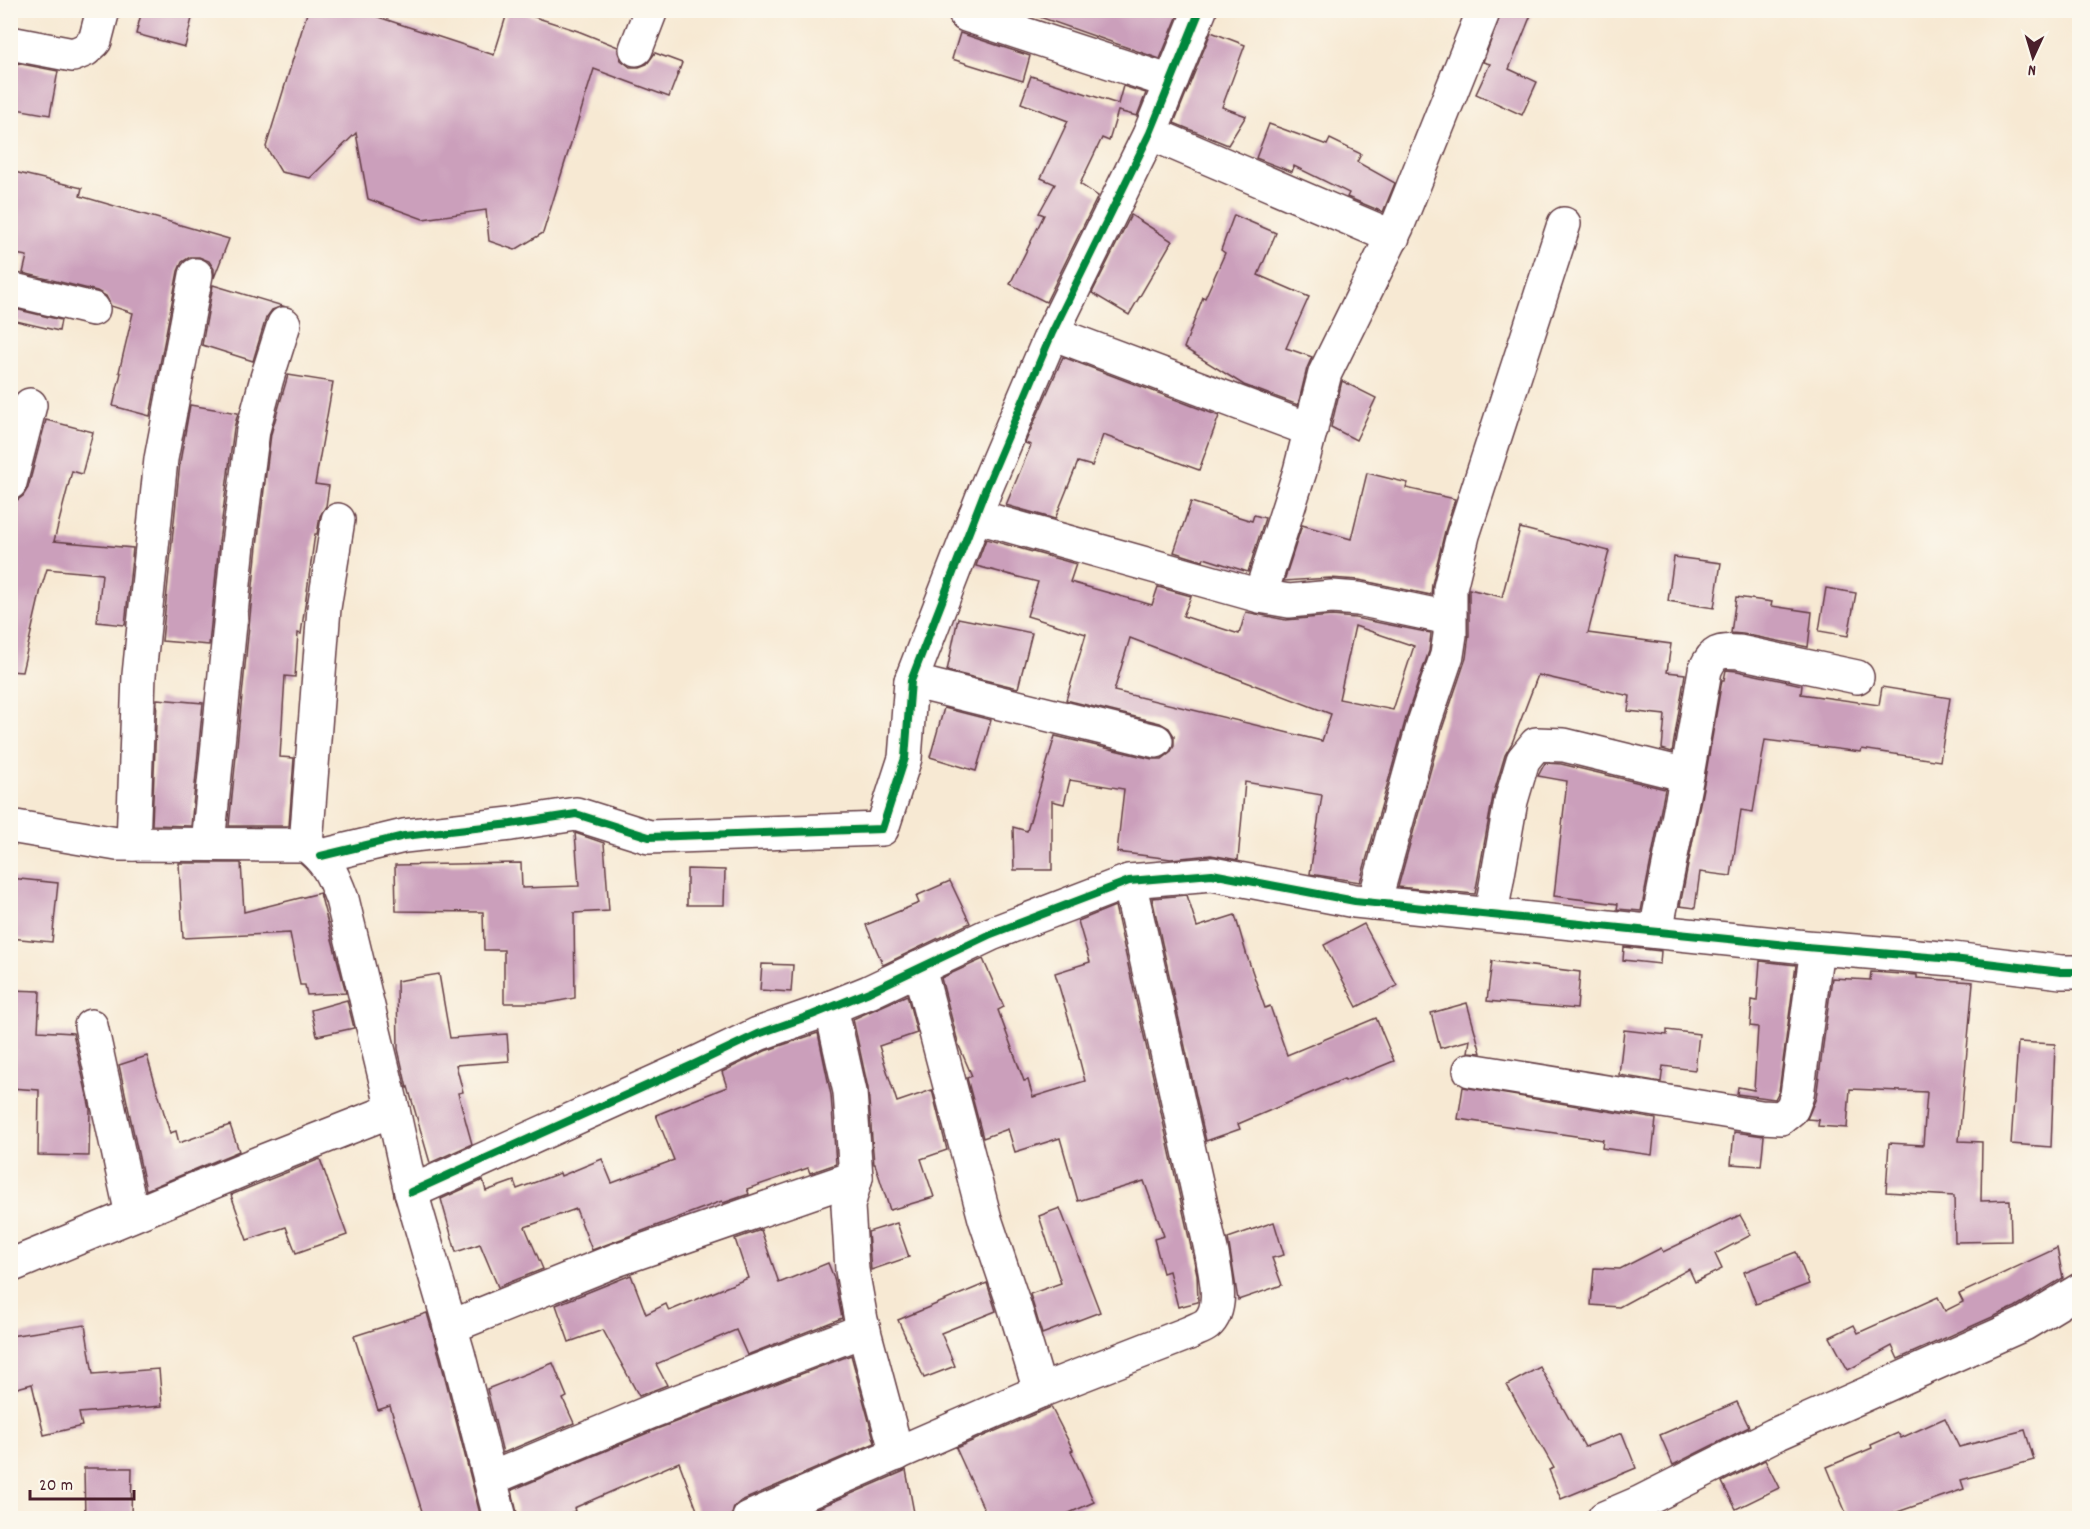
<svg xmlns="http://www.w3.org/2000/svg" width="2090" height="1529" viewBox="0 0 2090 1529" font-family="Dekko,sans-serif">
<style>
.building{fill:#cb9fbb;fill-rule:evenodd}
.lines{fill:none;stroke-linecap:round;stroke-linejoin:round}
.minor-casing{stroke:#643d44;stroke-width:36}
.minor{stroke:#fff;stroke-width:33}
.cycleway-casing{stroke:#fbf7ec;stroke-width:11}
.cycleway{stroke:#00873e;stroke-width:8}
</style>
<rect width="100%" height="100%" fill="#fbf7ec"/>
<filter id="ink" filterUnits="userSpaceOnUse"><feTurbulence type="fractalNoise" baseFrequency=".0167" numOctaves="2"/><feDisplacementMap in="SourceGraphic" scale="12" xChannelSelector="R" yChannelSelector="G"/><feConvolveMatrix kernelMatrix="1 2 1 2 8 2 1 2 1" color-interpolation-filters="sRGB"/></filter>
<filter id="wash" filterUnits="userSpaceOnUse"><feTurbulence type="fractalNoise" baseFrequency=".008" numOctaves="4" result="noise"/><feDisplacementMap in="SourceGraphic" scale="24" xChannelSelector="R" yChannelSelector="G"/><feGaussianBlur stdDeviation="1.35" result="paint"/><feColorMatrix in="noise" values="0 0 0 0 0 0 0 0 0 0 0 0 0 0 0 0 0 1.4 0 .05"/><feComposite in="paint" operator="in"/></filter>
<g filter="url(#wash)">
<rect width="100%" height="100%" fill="#f7e9d3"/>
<g id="blocks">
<g class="building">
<polygon points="142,10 194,10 185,47 136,34"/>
<polygon points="308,10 357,10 494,55 508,10 513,10 578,31 618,47 618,52 621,60 630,67 639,67 647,64 655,53 682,63 669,97 594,69 543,233 515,250 489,241 486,210 423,219 368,199 356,133 310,178 281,172 266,147"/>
<polygon points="1034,10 1180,10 1160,59 1034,15"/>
<polygon points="1502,10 1533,10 1509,69 1537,82 1522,115 1476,94 1490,64 1483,62"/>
<polygon points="1211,32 1245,45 1222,107 1246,116 1228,145 1174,123"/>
<polygon points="960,33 1030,56 1023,81 952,59"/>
<polygon points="16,63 58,71 50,115 10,108"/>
<polygon points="1031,76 1118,104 1123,86 1146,93 1137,116 1118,111 1109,141 1102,138 1080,184 1098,196 1046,302 1010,284 1044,215 1039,213 1055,184 1041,178 1068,121 1021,103"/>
<polygon points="1269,124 1327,145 1330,139 1361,154 1357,162 1395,183 1383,212 1347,197 1349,193 1294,166 1292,172 1256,158"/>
<polygon points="10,171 82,188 80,196 229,239 214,278 214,269 209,261 199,257 190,257 182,262 178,271 150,416 113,406 121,373 119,372 133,313 111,306 106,296 97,291 23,273 27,256 10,253"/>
<polygon points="1131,215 1172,241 1129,315 1092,293"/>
<polygon points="1234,215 1276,233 1258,275 1309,297 1286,348 1312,357 1307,368 1298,405 1244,385 1184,348 1203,297 1205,298 1225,253 1221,250"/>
<polygon points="213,285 283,306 272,310 266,318 253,361 202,345"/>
<polygon points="15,309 61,320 59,331 12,320"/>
<polygon points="1063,357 1219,416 1199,470 1103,435 1092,466 1078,462 1055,519 1006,505 1031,445 1025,443"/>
<polygon points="288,375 333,382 315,484 329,486 326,506 320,516 317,534 315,534 301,634 298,633 295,677 285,676 280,757 294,758 289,826 229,826 257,546 271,434"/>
<polygon points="1342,381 1376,398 1356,440 1331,427"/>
<polygon points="190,405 238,413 234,428 219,542 209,645 162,641 180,462"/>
<polygon points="46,420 93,432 82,474 72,471 54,541 133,548 125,625 97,622 102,574 47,569 41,589 22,672 10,671 10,501 16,501 23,496 28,488"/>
<polygon points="1367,473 1408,483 1406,488 1455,499 1445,531 1432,584 1431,595 1359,580 1330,578 1284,581 1302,525 1351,539"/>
<polygon points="1191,502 1252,521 1254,515 1265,518 1248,572 1204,558 1203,561 1174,552"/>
<polygon points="1520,528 1609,551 1588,633 1671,644 1667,672 1685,674 1672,752 1662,749 1665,715 1628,711 1630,696 1538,675 1512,743 1505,755 1493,796 1475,894 1398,887 1442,729 1466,658 1469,635 1469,589 1502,597"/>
<path d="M986 539 1076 564 1070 582 1152 605 1158 587 1191 596 1183 616 1239 634 1246 612 1286 620 1332 616 1355 618 1431 633 1429 651 1406 718 1360 882 1310 874 1322 795 1245 782 1238 860 1211 855 1171 859 1117 852 1124 789 1070 780 1064 804 1052 801V870H1014L1013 827 1027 831 1055 736 1152 759H1162L1170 753 1174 746V736L1169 728 1160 723 1066 700 1086 634 1027 616 1038 582 976 566ZM1355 626 1414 646 1393 710 1339 699ZM1130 638 1331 714 1322 741 1114 691Z"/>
<polygon points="1674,557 1721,563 1714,608 1668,601"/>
<polygon points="1826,588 1856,593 1848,636 1819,631"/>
<polygon points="1736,597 1772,602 1771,606 1812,612 1808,647 1743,634 1731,633"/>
<polygon points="958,618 1032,633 1018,688 947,671"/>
<polygon points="1726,670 1737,671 1802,685 1801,694 1879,705 1882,687 1950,698 1940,761 1862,749 1861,752 1765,740 1753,812 1741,810 1731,876 1700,872 1695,908 1680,906 1705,778 1722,680 1724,680"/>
<polygon points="157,699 203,703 191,826 152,825"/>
<polygon points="944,708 991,720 976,771 930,757"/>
<polygon points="1545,763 1561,764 1665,789 1641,911 1617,909 1618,904 1554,896 1567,781 1538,776"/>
<polygon points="575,833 604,843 609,911 574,913 575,998 548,1003 504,1003 504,950 484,950 483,912 396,911 395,865 521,863 522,888 579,886"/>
<polygon points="179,863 241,863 244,912 320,893 346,993 307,995 305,985 300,985 290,933 183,938"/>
<polygon points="687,869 725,870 724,905 687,905"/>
<polygon points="10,878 58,883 52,942 10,938"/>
<polygon points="950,881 970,923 883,965 866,925 919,903 916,896"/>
<polygon points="1187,895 1197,927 1235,915 1247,956 1265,1008 1270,1006 1287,1055 1376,1018 1394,1061 1345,1081 1344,1079 1238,1124 1240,1129 1206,1141 1152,898"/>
<polygon points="1115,906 1197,1274 1198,1302 1178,1307 1169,1271 1163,1273 1154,1239 1164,1236 1144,1181 1078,1201 1060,1138 1015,1152 1008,1129 983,1138 967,1078 972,1076 959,1046 941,978 983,959 1004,1007 998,1010 1024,1081 1028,1080 1033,1097 1085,1081 1078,1054 1079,1054 1055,973 1090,962 1078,921"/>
<polygon points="1364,924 1397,986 1357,1007 1324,945"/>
<polygon points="1624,947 1661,951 1660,964 1623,960"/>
<polygon points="1492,961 1580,972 1577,1009 1487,1001"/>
<polygon points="1760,961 1796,965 1779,1091 1775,1099 1737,1094 1738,1087 1754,1090 1758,1027 1750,1026 1752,1000 1757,1001"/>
<polygon points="762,964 793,965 791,992 760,990"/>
<polygon points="1871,972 1917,975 1917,978 1973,982 1959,1141 1982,1142 1981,1201 2010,1200 2011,1241 1955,1242 1954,1196 1886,1192 1889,1143 1923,1145 1927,1092 1850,1089 1847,1128 1818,1126 1819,1120 1807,1119 1816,1098 1832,978 1870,980"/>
<polygon points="439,974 450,1038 507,1034 509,1061 456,1065 463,1092 458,1093 472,1144 430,1163 408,1087 407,1088 398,1049 397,981"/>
<polygon points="10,990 40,991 38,1031 73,1033 90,1109 89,1156 38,1155 39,1090 10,1088"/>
<polygon points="907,995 917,1033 879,1046 897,1102 932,1090 947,1150 921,1159 934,1197 890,1210 875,1164 874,1164 868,1088 853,1019"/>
<polygon points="347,1000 354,1028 317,1036 311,1010"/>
<polygon points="1467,1003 1481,1053 1468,1052 1470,1040 1440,1048 1431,1013"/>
<polygon points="1624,1030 1667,1035 1667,1030 1699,1034 1695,1070 1663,1066 1661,1082 1619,1075"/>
<polygon points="818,1033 831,1095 836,1164 810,1173 808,1168 747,1189 749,1194 723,1203 722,1201 592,1250 576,1209 525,1227 543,1269 498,1287 480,1244 456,1252 441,1199 483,1180 486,1191 514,1181 517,1189 560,1173 561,1176 602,1159 612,1183 674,1160 656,1115 727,1087 722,1072 765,1051"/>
<polygon points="2018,1042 2055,1044 2051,1147 2011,1144"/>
<polygon points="147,1056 170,1133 176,1131 179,1143 230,1125 239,1151 146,1190 119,1065"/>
<polygon points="1463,1087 1656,1119 1652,1155 1602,1148 1603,1140 1458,1119"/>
<polygon points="1734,1132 1764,1136 1761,1166 1731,1164"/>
<polygon points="320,1159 347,1235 296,1253 286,1227 247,1240 231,1195"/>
<polygon points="1060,1208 1100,1312 1042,1334 1030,1294 1061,1283 1039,1216"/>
<polygon points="1740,1215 1751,1235 1715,1254 1722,1269 1695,1282 1689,1269 1619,1307 1591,1305 1594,1268 1620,1269 1661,1248 1663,1252"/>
<polygon points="1274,1222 1284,1255 1272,1258 1282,1285 1238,1300 1228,1238"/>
<polygon points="897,1223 909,1257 871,1270 868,1232"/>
<polygon points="761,1230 779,1283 828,1263 834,1278 842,1318 747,1355 736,1330 656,1364 667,1385 639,1396 603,1330 569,1342 556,1305 631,1275 646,1314 666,1304 669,1311 748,1278 735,1239"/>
<polygon points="2057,1248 2063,1278 2015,1307 1898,1359 1892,1346 1848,1370 1830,1337 1854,1325 1858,1333 1938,1297 1945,1311 1963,1302 1959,1294"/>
<polygon points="1796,1252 1809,1284 1756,1304 1744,1272"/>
<polygon points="987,1283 996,1311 941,1333 955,1366 924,1378 898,1320"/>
<polygon points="427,1313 440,1358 481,1518 424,1518 390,1406 378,1410 354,1336"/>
<polygon points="85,1325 93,1374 159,1369 162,1406 79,1413 82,1426 44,1435 32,1384 10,1390 10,1336"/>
<polygon points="851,1355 875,1443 741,1501 734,1507 731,1518 700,1518 679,1462 574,1508 575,1511 556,1518 518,1518 512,1490 657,1429"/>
<polygon points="553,1363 567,1397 563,1399 574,1423 503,1453 487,1389"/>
<polygon points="1540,1367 1585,1447 1622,1433 1636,1468 1561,1499 1549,1470 1554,1468 1507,1385"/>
<polygon points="1737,1402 1749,1427 1673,1465 1660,1435"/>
<polygon points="1051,1407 1073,1450 1071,1451 1094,1502 1058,1518 988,1518 956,1448"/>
<polygon points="1945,1418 1959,1447 2025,1430 2034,1460 1961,1480 1964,1489 1880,1518 1848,1518 1827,1467 1872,1448 1871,1445 1898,1433 1901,1438"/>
<polygon points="1765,1460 1779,1488 1736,1509 1722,1482"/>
<polygon points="84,1468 132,1468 131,1518 85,1518"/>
<polygon points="906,1470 915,1518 795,1518 902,1472"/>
</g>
</g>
</g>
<g filter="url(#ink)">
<use href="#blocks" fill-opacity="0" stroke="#643d44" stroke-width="1.5"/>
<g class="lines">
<defs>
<g id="minor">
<polyline points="966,15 1171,82"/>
<polyline points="10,43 73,55 85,50 95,41 103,10"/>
<polyline points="636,49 651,10"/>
<polyline points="1150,133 1393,237"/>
<polyline points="10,289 93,309"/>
<polyline points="1052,333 1311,430"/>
<polyline points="10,483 30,405"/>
<polyline points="975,516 1260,596 1289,601 1332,597 1358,599 1449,618"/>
<polyline points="1260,596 1300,471 1325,373 1397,227 1484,10"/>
<polyline points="911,681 1156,741"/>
<path d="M10 826 117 844 306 845C327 860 333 875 342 899L393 1110 411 1192 458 1353 500 1518"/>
<polyline points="133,844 139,675 161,459 196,275"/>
<polyline points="208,844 238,544 253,430 267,378 284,324"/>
<polyline points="306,845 324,608 338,520"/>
<polyline points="321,856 404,836 511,824 576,814 649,837 882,829 905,758 911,681 986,488 1052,333 1150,133 1200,10"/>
<polyline points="1374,903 1424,723 1447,655 1450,635 1450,588 1463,535 1564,224"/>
<polyline points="1491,914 1511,801 1523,760 1536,744 1564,745 1687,775"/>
<path d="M1656 931 1687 775 1705 670C1714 650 1719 651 1739 652L1857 677"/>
<polyline points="919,968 985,1219 1014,1305 1040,1391"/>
<polyline points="831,1007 850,1092 856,1177 848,1206 852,1270 861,1320 897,1454"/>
<polyline points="91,1026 132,1215"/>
<polyline points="1470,1070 1761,1117 1781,1118 1792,1109 1797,1095 1817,948"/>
<polyline points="411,1192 697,1063 758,1034 812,1015 869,992 991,934 1129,881 1212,874 1355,901 1806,947 1953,959 2061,972 2080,972"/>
<polyline points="10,1266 266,1160 393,1110"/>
<polyline points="450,1327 616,1260 856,1177"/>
<polyline points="490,1479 650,1412 864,1330"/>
<path d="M749 1518 1040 1391 1189 1333C1194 1330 1202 1328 1207 1324 1225 1308 1215 1274 1212 1254L1129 881"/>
<polyline points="1604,1518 1639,1503 1774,1435 2024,1324 2080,1290"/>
</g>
</defs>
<use href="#minor" class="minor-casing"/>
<use href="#minor" class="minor"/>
<defs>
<g id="cycleway">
<polyline points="321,856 404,836 511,824 576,814 649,837 882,829 905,758 911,681 986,488 1052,333 1150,133 1200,10"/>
<polyline points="411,1192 697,1063 758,1034 812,1015 869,992 991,934 1129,881 1212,874 1355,901 1806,947 1953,959 2061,972 2080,972"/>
</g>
</defs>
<use href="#cycleway" class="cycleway-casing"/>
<use href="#cycleway" class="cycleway"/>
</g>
</g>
<rect width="2090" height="1529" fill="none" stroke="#fbf7ec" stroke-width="36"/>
<g transform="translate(2033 57) rotate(184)" stroke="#fbf7ec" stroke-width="4.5" paint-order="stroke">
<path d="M0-4.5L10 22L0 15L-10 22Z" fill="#4a1f2b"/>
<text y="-9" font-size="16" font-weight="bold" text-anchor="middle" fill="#4a1f2b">N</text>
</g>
<path d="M30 1490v9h104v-9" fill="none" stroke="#4a1f2b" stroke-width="3"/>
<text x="39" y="1490" font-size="18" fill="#4a1f2b" stroke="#fbf7ec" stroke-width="4.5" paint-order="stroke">20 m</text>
</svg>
